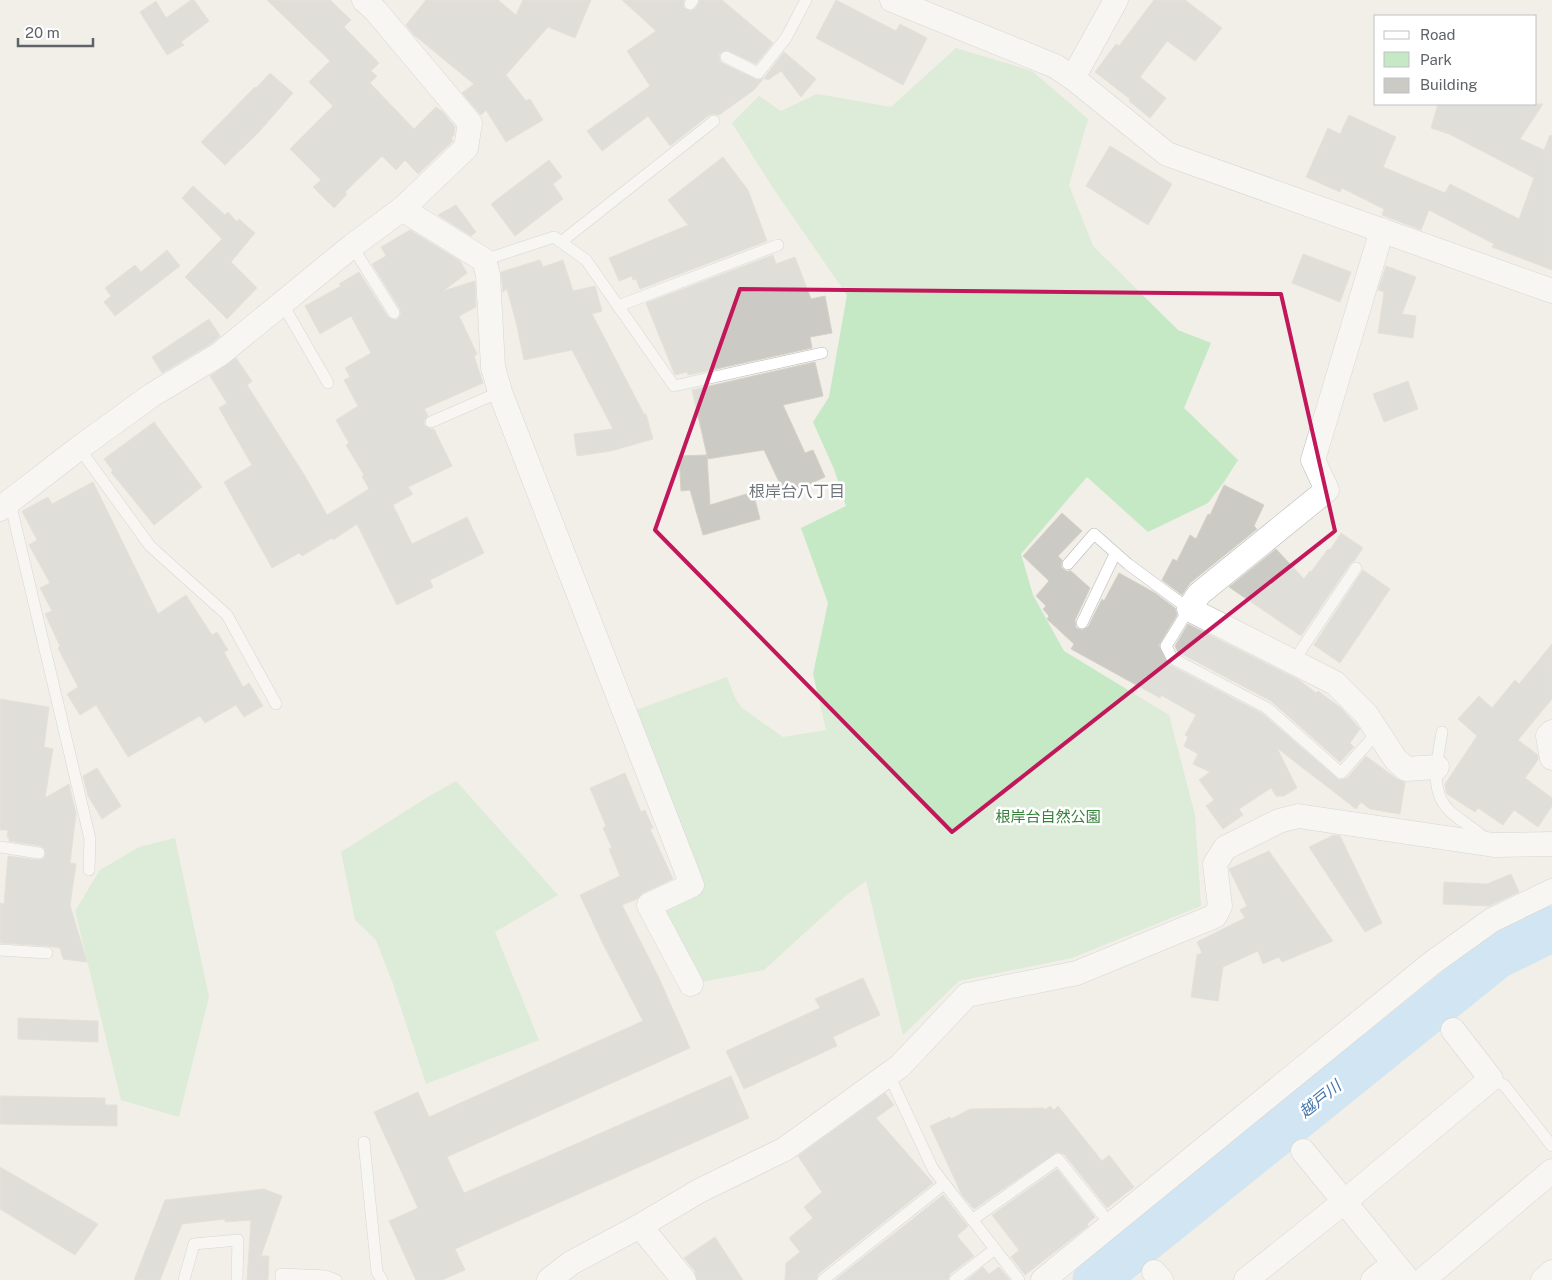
<svg xmlns="http://www.w3.org/2000/svg" width="1552" height="1280" viewBox="0 0 1552 1280" font-family="'Public Sans','Noto Sans JP',sans-serif">
<style>
.green{fill:#c5e8c5}
.lines{fill:none;stroke-linecap:round;stroke-linejoin:round}
.river{stroke:#aadaff;stroke-width:45}
.building{fill:#cccac5;stroke:#d6d1c6}
.service-casing{stroke:#b5b8bc;stroke-width:12}
.minor-casing{stroke:#b5b8bc;stroke-width:25}
.service{stroke:#fff;stroke-width:11}
.minor{stroke:#fff;stroke-width:24}
.marked{fill:none;stroke:#c2185b;stroke-width:4;stroke-linejoin:round}
.labels{text-anchor:middle;dominant-baseline:central;stroke-width:5;stroke-linejoin:round;paint-order:stroke}
.park-label{font-size:15px;fill:#348238;stroke:#fff}
.neighbourhood-label{font-size:16px;fill:#70757a;stroke:#fff}
.water-label{font-size:16px;font-style:italic;fill:#4174aa;stroke:#fff}
</style>
<rect width="100%" height="100%" fill="#f1efe8"/>
<g class="green">
<polygon points="956,48 1032,71 1088,119 1069,185 1093,246 1178,330 1211,343 1184,408 1238,460 1224,482 1208,503 1148,532 1087,477 1021,554 1033,595 1064,651 1169,715 1195,815 1201,906 1072,958 959,981 903,1035 866,881 843,898 764,970 691,984 649,905 692,885 625,714 727,677 735,698 742,708 783,737 826,730 813,674 828,603 801,528 846,506 834,469 813,422 829,397 847,295 773,188 732,123 759,96 781,111 817,94 891,107"/>
<polygon points="456,781 558,895 495,932 539,1040 426,1084 393,984 376,940 355,920 341,852 431,795"/>
<polygon points="175,838 209,997 179,1117 121,1100 75,911 100,870 139,847"/>
</g>
<g class="lines">
<polyline class="river" points="1095,1280 1496,957 1552,929"/>
</g>
<g class="building">
<polygon points="191,0 194,0 209,21 181,42 184,45 167,55 140,12 156,1 166,18"/>
<polygon points="267,0 330,0 351,20 344,27 379,63 371,71 377,76 370,83 414,129 436,107 440,110 441,110 455,127 454,135 451,138 453,141 418,174 405,160 396,170 382,156 345,192 347,194 334,208 313,187 321,180 290,149 333,106 309,82 330,61"/>
<polygon points="426,0 498,0 516,15 523,0 591,0 575,38 548,27 506,75 526,101 530,99 543,120 506,142 486,110 481,115 462,93 474,84 414,35 406,25"/>
<polygon points="622,0 684,0 683,7 690,11 696,8 700,0 722,0 773,43 756,64 726,50 719,54 720,61 722,63 758,80 764,78 784,52 816,79 801,97 781,71 768,80 764,78 754,90 719,115 713,114 709,115 670,146 648,116 602,151 587,131 650,86 627,51 656,31"/>
<polygon points="836,0 896,31 900,24 927,38 903,85 816,38"/>
<polygon points="1154,0 1185,0 1222,28 1195,61 1167,41 1140,77 1166,98 1150,118 1129,101 1130,99 1095,72 1116,44 1119,46"/>
<polygon points="270,73 293,93 258,133 225,165 201,142 255,87 256,88"/>
<polygon points="1438,104 1543,104 1520,139 1544,150 1550,135 1552,136 1552,270 1492,247 1494,244 1429,210 1421,230 1382,215 1384,209 1342,188 1340,192 1306,177 1328,128 1340,134 1349,115 1396,137 1383,167 1445,193 1450,184 1519,219 1534,178 1449,134 1431,128"/>
<polygon points="1110,146 1172,184 1148,225 1086,186"/>
<polygon points="723,157 748,190 767,241 640,289 636,279 633,280 632,276 619,281 609,258 688,225 668,200"/>
<polygon points="549,160 562,177 553,184 563,199 515,236 491,204"/>
<polygon points="193,186 225,215 228,212 237,222 239,219 255,233 231,262 257,288 227,319 185,277 222,239 182,198"/>
<polygon points="456,205 476,232 471,236 438,215"/>
<polygon points="410,230 460,261 467,273 443,291 475,281 476,307 459,316 477,354 474,356 483,383 424,409 428,415 424,421 424,425 430,429 434,429 452,466 408,487 413,494 393,505 412,544 467,517 484,553 430,580 433,587 397,605 357,524 333,540 332,538 302,556 299,553 272,568 224,482 252,465 219,408 227,403 210,376 236,358 252,381 247,385 305,476 327,515 369,489 362,476 364,475 346,445 349,443 336,420 358,406 344,380 350,377 345,368 371,353 351,316 320,334 305,306 341,286 339,284 359,272 388,317 394,320 398,319 401,313 400,309 372,264 386,256 381,247"/>
<polygon points="167,250 180,266 115,316 104,302 111,296 105,288 135,265 141,272"/>
<polygon points="1303,254 1351,272 1340,302 1292,283"/>
<polygon points="773,255 776,264 795,257 811,299 825,296 832,333 810,337 812,348 688,375 687,372 675,375 646,303"/>
<polygon points="540,260 543,267 563,260 573,291 595,286 602,311 592,314 644,414 646,414 653,439 611,451 577,456 574,434 613,429 572,350 524,360 516,322 507,289 503,292 501,272"/>
<polygon points="1386,266 1416,277 1402,314 1416,316 1413,338 1378,333 1384,292 1378,290"/>
<polygon points="209,319 220,336 212,343 162,373 152,357"/>
<polygon points="815,362 823,396 783,405 805,453 813,450 825,477 792,492 788,483 781,486 764,450 707,459 707,456 710,505 753,492 760,519 703,535 690,490 681,491 679,456 707,455 692,390"/>
<polygon points="1408,381 1418,409 1384,422 1373,394"/>
<polygon points="154,422 202,487 154,525 111,472 113,471 104,459"/>
<polygon points="93,482 158,614 186,595 212,635 217,632 228,650 224,652 243,687 249,683 263,706 244,717 236,705 205,723 200,716 128,757 96,705 80,715 67,694 78,687 58,648 60,646 45,614 52,611 40,588 50,583 29,545 37,540 22,511 48,497 52,504"/>
<polygon points="1224,485 1264,505 1254,526 1257,529 1190,583 1182,595 1162,580 1173,559 1177,561 1190,535 1196,539 1208,514 1210,515"/>
<polygon points="1062,513 1082,531 1058,556 1062,560 1061,567 1066,571 1071,571 1090,588 1075,620 1076,628 1082,630 1088,627 1102,599 1104,601 1119,573 1155,593 1175,608 1177,615 1159,645 1168,664 1263,714 1339,780 1347,778 1366,756 1397,779 1405,783 1400,814 1370,809 1361,802 1356,809 1277,748 1297,788 1284,796 1276,796 1271,788 1239,809 1243,815 1223,829 1206,806 1214,800 1199,780 1210,772 1193,764 1198,754 1184,746 1188,737 1185,735 1196,715 1161,695 1160,698 1071,649 1074,644 1047,619 1049,616 1043,609 1046,606 1036,596 1049,581 1023,556"/>
<polygon points="1341,533 1363,548 1354,561 1350,564 1301,636 1229,587 1276,549 1304,579 1310,571 1311,572 1328,549 1330,550"/>
<polygon points="1363,570 1390,589 1340,663 1314,645"/>
<polygon points="1188,624 1299,680 1316,693 1318,691 1341,708 1360,729 1350,743 1354,747 1340,762 1271,701 1178,652 1175,646"/>
<polygon points="1552,644 1552,699 1518,740 1538,755 1538,760 1525,778 1552,798 1552,806 1538,827 1514,810 1503,825 1478,808 1475,812 1447,794 1446,791 1445,784 1477,736 1458,719 1479,696 1492,708 1515,680 1519,684"/>
<polygon points="0,699 49,707 44,747 53,749 45,798 69,784 76,814 70,863 76,864 70,905 87,962 63,959 60,948 47,946 0,943 0,903 4,904 8,856 38,860 44,858 46,854 44,848 41,846 9,841 9,837 7,837 8,830 0,830"/>
<polygon points="97,768 121,806 102,819 88,796 83,776"/>
<polygon points="625,773 641,812 645,810 653,828 650,829 673,879 643,893 637,899 622,905 659,978 690,1048 447,1157 464,1193 731,1076 749,1118 455,1249 465,1270 442,1280 416,1280 389,1221 418,1208 374,1112 418,1092 429,1117 643,1021 603,944 580,895 620,876 609,849 612,848 603,828 606,826 590,788"/>
<polygon points="1334,835 1340,836 1382,923 1365,932 1309,847"/>
<polygon points="1269,851 1333,941 1282,962 1279,957 1263,964 1258,951 1223,967 1218,1001 1191,997 1197,955 1202,953 1197,942 1245,918 1240,910 1247,906 1229,869"/>
<polygon points="1511,874 1519,892 1489,906 1443,904 1444,882 1487,884"/>
<polygon points="863,978 880,1015 833,1037 837,1046 744,1089 726,1051 820,1008 815,999"/>
<polygon points="18,1018 98,1021 98,1042 18,1039"/>
<polygon points="885,1093 894,1105 876,1118 933,1183 818,1274 816,1280 785,1280 786,1263 800,1252 789,1238 813,1218 804,1207 822,1192 798,1156"/>
<polygon points="0,1096 105,1098 105,1105 117,1105 117,1126 0,1124"/>
<polygon points="1050,1106 1054,1110 1058,1106 1102,1161 1109,1155 1134,1187 1107,1208 1064,1154 1057,1152 974,1209 962,1195 930,1126 950,1117 951,1119 970,1109 1044,1108 1045,1110"/>
<polygon points="0,1167 98,1224 75,1255 0,1209"/>
<polygon points="1057,1169 1095,1217 1087,1224 1088,1226 1025,1275 1011,1257 1019,1250 992,1215"/>
<polygon points="264,1189 282,1196 261,1256 269,1256 268,1280 247,1280 251,1220 225,1222 225,1219 182,1224 160,1280 134,1280 165,1200"/>
<polygon points="943,1195 968,1226 957,1236 974,1256 950,1274 948,1280 835,1280"/>
<polygon points="715,1237 743,1280 697,1280 695,1271 684,1258"/>
<polygon points="983,1267 989,1274 999,1267 1010,1280 967,1280"/>
</g>
<g class="lines">
<defs>
<g id="service">
<polyline points="690,4 693,0"/>
<polyline points="726,57 758,73 786,38 806,0"/>
<polyline points="561,242 714,121"/>
<polyline points="352,246 394,313"/>
<polyline points="484,260 554,237 586,260 674,386 822,353"/>
<polyline points="282,303 328,383"/>
<polyline points="618,306 778,245"/>
<polyline points="431,422 500,392"/>
<polyline points="79,448 150,546 227,615 276,704"/>
<polyline points="10,502 90,839 89,870"/>
<polyline points="1068,564 1094,534 1128,564 1189,609 1166,646 1172,658 1267,708 1341,773 1377,733"/>
<polyline points="1082,623 1115,554"/>
<polyline points="1293,662 1356,568"/>
<path d="M1442 732C1438 758 1428 791 1450 811 1461 822 1476 829 1487 840"/>
<polyline points="0,847 39,853"/>
<polyline points="0,950 47,953"/>
<polyline points="889,1075 933,1169 1019,1280"/>
<polyline points="1491,1079 1504,1085 1552,1146"/>
<polyline points="364,1142 377,1272 382,1280"/>
<polyline points="972,1220 1058,1159 1111,1225"/>
<polyline points="184,1280 194,1244 238,1240 237,1280"/>
<polyline points="281,1280 281,1274 326,1276 336,1280"/>
<polyline points="823,1280 944,1184"/>
<polyline points="955,1280 995,1249"/>
</g>
<g id="minor">
<polyline points="892,0 1055,66 1073,78 1167,154 1552,291"/>
<polyline points="1073,78 1116,0"/>
<polyline points="402,209 484,260 488,275 493,367 500,392 692,885 649,905 691,984"/>
<polyline points="1382,230 1313,460 1327,490 1199,594 1189,609 1335,683 1366,714 1396,760 1406,769 1437,767"/>
<polyline points="0,509 79,448 152,395 220,354 352,246 402,209 466,148 470,123 376,11 364,0"/>
<polyline points="1552,732 1548,736 1552,758"/>
<polyline points="1303,1151 1408,1280"/>
<polyline points="640,1226 684,1280"/>
<polyline points="1154,1272 1161,1280"/>
<polyline points="549,1280 571,1263 640,1226 699,1191 785,1149 900,1066 967,995 1077,973 1215,916 1220,906 1215,864 1225,848 1279,821 1298,816 1494,845 1552,844"/>
<polyline points="1043,1280 1432,963 1492,920 1552,891"/>
<polyline points="1246,1280 1344,1202 1491,1079 1453,1030"/>
<polyline points="1373,1280 1394,1263"/>
<polyline points="1423,1280 1552,1171"/>
<polyline points="1543,1280 1552,1272"/>
</g>
</defs>
<use href="#service" class="service-casing"/>
<use href="#minor" class="minor-casing"/>
<use href="#service" class="service"/>
<use href="#minor" class="minor"/>
</g>
<path d="M0 0H1552V1280H0ZM740 289 1281 294 1335 531 952 832 655 530Z" fill="#f1efe8" fill-opacity=".55" fill-rule="evenodd"/>
<path class="marked" d="M740 289 1281 294 1335 531 952 832 655 530Z"/>
<g class="labels">
<g class="park-label">
<text x="1048" y="816">根岸台自然公園</text>
</g>
<g class="neighbourhood-label">
<text x="797" y="491">根岸台八丁目</text>
</g>
<g class="water-label">
<text transform="translate(1320 1099) rotate(-39)">越戸川</text>
</g>
</g>
<rect x="1374" y="15" width="162" height="90" fill="#ffffff" stroke="#bfc1c3"/>
<rect x="1384" y="31" width="25" height="8" fill="#ffffff" stroke="#bfc1c3"/>
<text x="1420" y="40" font-size="15" fill="#5f6368">Road</text>
<rect x="1384" y="52" width="25" height="15" fill="#c5e8c5" stroke="#bfc1c3"/>
<text x="1420" y="65" font-size="15" fill="#5f6368">Park</text>
<rect x="1384" y="78" width="25" height="15" fill="#cccac5" stroke="#bfc1c3"/>
<text x="1420" y="90" font-size="15" fill="#5f6368">Building</text>
<path d="M18 38v8h75v-8" fill="none" stroke="#5f6368" stroke-width="2.5"/>
<text x="25" y="38" font-size="15" fill="#5f6368" stroke="#ffffff" stroke-width="4" paint-order="stroke">20 m</text>
</svg>
